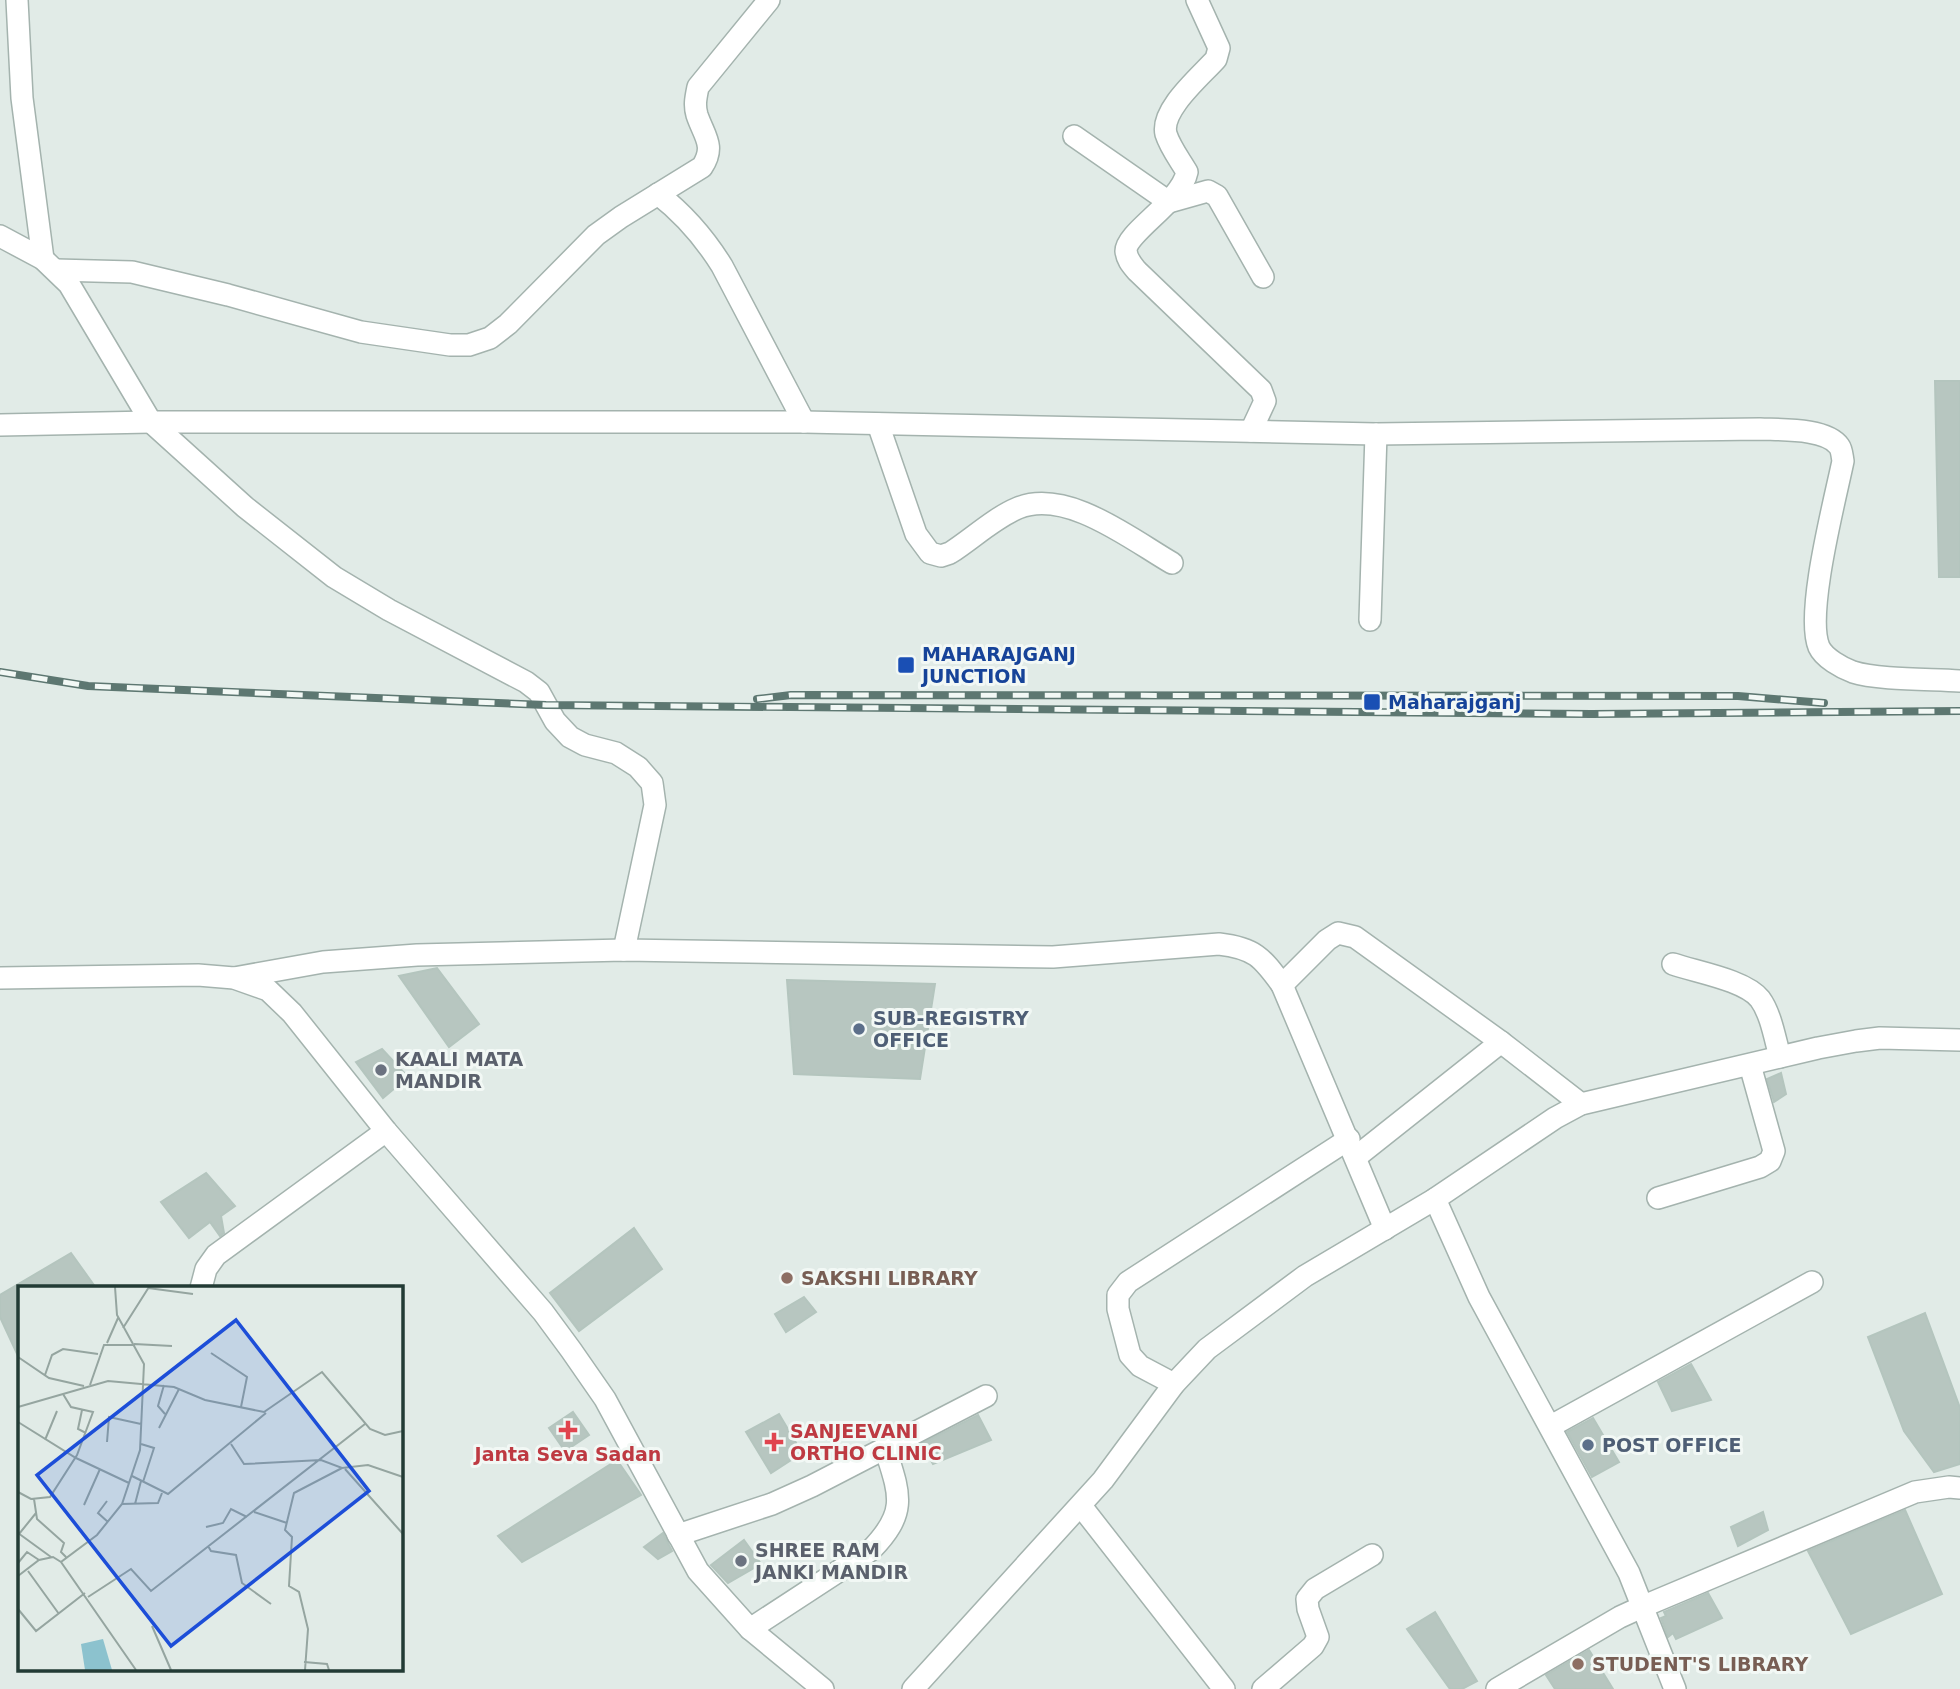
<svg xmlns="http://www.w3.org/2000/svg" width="1960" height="1689" viewBox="0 0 1960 1689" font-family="'DejaVu Sans',sans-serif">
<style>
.building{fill:#b7c6c0;stroke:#b4c5be;stroke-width:2}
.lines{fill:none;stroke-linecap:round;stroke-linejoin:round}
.minor-casing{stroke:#a4b3ae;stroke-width:24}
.minor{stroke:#fff;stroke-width:21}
.rail-casing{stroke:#5d7771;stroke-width:8}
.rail{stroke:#f2f8f5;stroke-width:5;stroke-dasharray:16;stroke-linecap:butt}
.transit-dot{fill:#1a4fb4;stroke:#f2f8f5;stroke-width:2.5}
.service-dot{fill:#5c6f8a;stroke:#f2f8f5;stroke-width:2.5}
.worship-dot{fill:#6b7280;stroke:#f2f8f5;stroke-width:2.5}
.education-dot{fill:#8d6e63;stroke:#f2f8f5;stroke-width:2.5}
.health-dot{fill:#e0444e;stroke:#f2f8f5;stroke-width:2.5}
.labels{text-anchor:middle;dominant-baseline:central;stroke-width:6;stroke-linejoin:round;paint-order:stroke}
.transit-label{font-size:19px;font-weight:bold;fill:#164399;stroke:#f2f8f5;text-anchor:start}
.service-label{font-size:19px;font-weight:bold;fill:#4e5e75;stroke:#f2f8f5;text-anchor:start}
.worship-label{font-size:19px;font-weight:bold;fill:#5b616d;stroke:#f2f8f5;text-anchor:start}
.education-label{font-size:19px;font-weight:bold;fill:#785e54;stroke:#f2f8f5;text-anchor:start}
.health-label{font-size:19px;font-weight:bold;fill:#be3a42;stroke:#f2f8f5;text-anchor:start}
.inset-road{fill:none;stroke:#95a5a0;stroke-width:2}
.view{fill:#1d4ed8;fill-opacity:0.15;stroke:#1d4ed8;stroke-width:3.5}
.inset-edge{fill:none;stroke:#223b35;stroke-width:3.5}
</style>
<rect width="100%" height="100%" fill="#e1ebe7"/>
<g class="building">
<polygon points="1935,381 1960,381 1960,577 1939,577"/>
<polygon points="437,968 479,1024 449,1047 399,976"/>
<polygon points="787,980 935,984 920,1079 794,1074"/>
<polygon points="382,1049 408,1077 383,1098 356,1062"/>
<polygon points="1781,1073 1786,1094 1774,1102 1767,1079"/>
<polygon points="206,1173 235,1206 221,1216 224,1233 220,1236 210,1222 189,1238 161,1202"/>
<polygon points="634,1228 662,1269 579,1331 550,1293"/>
<polygon points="71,1253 96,1288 19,1288 19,1358 0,1317 0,1295"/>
<polygon points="804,1297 816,1312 786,1332 775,1314"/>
<polygon points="1925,1313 1960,1408 1960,1464 1934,1472 1904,1431 1868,1337"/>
<polygon points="1691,1364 1711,1400 1672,1411 1658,1382"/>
<polygon points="573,1412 589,1435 565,1451 549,1428"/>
<polygon points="779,1414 802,1453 771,1473 746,1432"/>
<polygon points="978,1415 991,1440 933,1464 921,1444"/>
<polygon points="1593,1418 1619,1462 1592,1477 1567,1432"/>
<polygon points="617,1460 641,1495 522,1562 498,1536"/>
<polygon points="1905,1510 1942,1594 1851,1634 1808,1551"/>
<polygon points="1763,1512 1768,1530 1738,1546 1731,1527"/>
<polygon points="663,1533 672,1551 658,1559 644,1547"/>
<polygon points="744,1540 761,1564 728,1583 711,1565"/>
<polygon points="1708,1593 1722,1618 1676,1639 1673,1633 1668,1637 1661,1618 1666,1616 1664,1612"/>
<polygon points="1435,1612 1477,1681 1462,1689 1450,1689 1407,1629"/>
<polygon points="1589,1650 1613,1689 1555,1689 1546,1675"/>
</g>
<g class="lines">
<defs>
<g id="minor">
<polyline points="17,0 22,98 43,259"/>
<path d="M1197 0 1219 48 1216 59C1201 76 1160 110 1166 134 1170 147 1180 160 1187 172 1181 202 1126 232 1126 251 1127 260 1132 265 1137 271L1261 390 1265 401 1251 431"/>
<polyline points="1074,136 1169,202 1208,191 1217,196 1263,277"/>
<path d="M658 194C685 215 704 237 722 266L804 422"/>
<polyline points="0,236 43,259 69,284 151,422 245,507 334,577 389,610 526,682 539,692 555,721 570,737 585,745 616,753 638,767 652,783 655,805 624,950"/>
<path d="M56 270 132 272 228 295 361 332 450 345H469L490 338 508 324 596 235 621 217 702 167C716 146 704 136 697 115 694 105 696 97 698 87L769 0"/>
<path d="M878 424 916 534 930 553 941 556 950 553C972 539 994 518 1018 508 1067 488 1132 540 1172 563"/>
<path d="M0 425 151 422H804L1376 434 1760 429C1781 430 1826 428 1839 446 1842 450 1842 456 1843 461 1835 500 1805 614 1819 647 1824 658 1842 668 1853 672 1878 680 1931 679 1960 681"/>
<polyline points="1370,620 1376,434"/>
<path d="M1673 964C1696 972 1745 980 1760 999 1771 1014 1775 1039 1780 1057"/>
<polyline points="0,978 198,975 234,978 268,990 292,1013 386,1131 543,1312 571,1350 605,1399 698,1571 750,1629 823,1689"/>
<path d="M234 978 323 962 417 955 624 950 1053 957 1219 944C1254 948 1262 957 1282 985L1385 1229"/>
<polyline points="1282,985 1327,940 1338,933 1355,937 1501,1042 1581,1104"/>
<polyline points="1356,1157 1501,1042"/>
<polyline points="1658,1198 1760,1167 1770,1161 1774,1151 1750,1065"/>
<polyline points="1435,1199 1479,1297 1629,1573 1675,1689"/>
<polyline points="201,1288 206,1269 216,1255 386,1131"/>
<polyline points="1174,1384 1140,1366 1130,1355 1118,1309 1118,1295 1128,1282 1349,1139"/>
<polyline points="1551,1426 1812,1282"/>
<polyline points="1081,1506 1224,1689"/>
<polyline points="678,1535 772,1504 812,1486 986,1396"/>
<path d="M750 1629 871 1550C908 1512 900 1495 885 1448"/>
<polyline points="913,1689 1103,1480 1174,1384 1207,1349 1305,1276 1435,1199 1555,1118 1581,1104 1818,1048 1856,1041 1880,1038 1960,1040"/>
<polyline points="1263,1689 1313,1646 1318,1637 1308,1609 1307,1599 1315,1589 1372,1555"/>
<polyline points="1497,1689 1620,1617 1644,1606 1915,1492 1949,1487 1960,1488"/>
</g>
</defs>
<use href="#minor" class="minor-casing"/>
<use href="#minor" class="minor"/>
<defs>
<g id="rail">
<polyline points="0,672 88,686 546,705 1592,714 1960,711"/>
<polyline points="757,699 791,695 1738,696 1824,703"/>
</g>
</defs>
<use href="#rail" class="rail-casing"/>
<use href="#rail" class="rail"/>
</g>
<g class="transit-dot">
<rect x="897" y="656" width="18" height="18" rx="3.5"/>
<rect x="1363" y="693" width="18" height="18" rx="3.5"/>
</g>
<g class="service-dot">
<circle cx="859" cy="1029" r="7"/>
<circle cx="1588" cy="1445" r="7"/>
</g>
<g class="worship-dot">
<circle cx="381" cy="1070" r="7"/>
<circle cx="741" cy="1561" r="7"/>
</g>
<g class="education-dot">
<circle cx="787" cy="1278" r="7"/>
<circle cx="1578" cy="1664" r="7"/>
</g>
<g class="health-dot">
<path d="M564.5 1419.5h7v7h7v7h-7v7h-7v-7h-7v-7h7z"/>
<path d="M770.5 1431.5h7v7h7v7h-7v7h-7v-7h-7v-7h7z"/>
</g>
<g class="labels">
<g class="transit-label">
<text x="922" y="654">MAHARAJGANJ<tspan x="922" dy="22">JUNCTION</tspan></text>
<text x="1388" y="702">Maharajganj</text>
</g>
<g class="service-label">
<text x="873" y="1018">SUB-REGISTRY<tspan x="873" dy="22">OFFICE</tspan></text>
<text x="1602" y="1445">POST OFFICE</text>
</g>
<g class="worship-label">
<text x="395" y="1059">KAALI MATA<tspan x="395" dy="22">MANDIR</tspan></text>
<text x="755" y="1550">SHREE RAM<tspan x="755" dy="22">JANKI MANDIR</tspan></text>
</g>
<g class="education-label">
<text x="801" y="1278">SAKSHI LIBRARY</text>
<text x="1592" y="1664">STUDENT'S LIBRARY</text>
</g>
<g class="health-label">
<text x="790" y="1431">SANJEEVANI<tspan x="790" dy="22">ORTHO CLINIC</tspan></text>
<text x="568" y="1454" text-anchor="middle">Janta Seva Sadan</text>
</g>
</g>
<g transform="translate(18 1286)">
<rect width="385" height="385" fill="#e1ebe7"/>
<path d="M85 353 94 384H67L63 358Z" fill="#8cc2ce"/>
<path class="inset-road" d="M97 1 99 29 126 78 122 164 104 218 79 249 43 276 118 384M130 2 175 8M105 42 131 1M89 57 100 32M116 58 154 60M193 67 229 91 223 121M0 71 31 92 66 100M27 89 34 69 45 63 80 68M72 99 86 59H117M146 99 140 120 147 128M0 121 90 95 156 101 187 114 246 126 304 86 352 143 367 149 385 145M64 124 60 143 68 147M0 136 58 172 111 197M141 142 161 103M27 154 39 125M89 156 91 131 123 138M123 158 136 162 125 196M213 158 226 178 303 174 324 182 350 179 385 191M327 183 385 248M114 190 150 208 248 127M0 206 13 213 32 211 59 169 75 126 53 121 45 108M16 213 19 233 46 257 43 266 48 271M89 215 80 227 90 236M104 218 140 217 144 207M117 218 123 195M66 219 82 183M236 226 269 237M188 241 205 237 213 223 229 231M0 247 33 271M1 248 18 227M190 260 193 265 218 269 224 297 253 318M0 277 9 266 21 274M10 285 41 328M0 290 21 274 35 271 43 276M70 311 113 283 133 305 347 138M0 323 18 345 67 307M134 340 153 384M286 376 309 378 311 384M287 384 290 343 281 306 271 300 274 251 267 244 276 207 324 182"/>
<path class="view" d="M218 34 351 205 153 360 19 189Z"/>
<rect width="385" height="385" class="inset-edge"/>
</g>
</svg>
